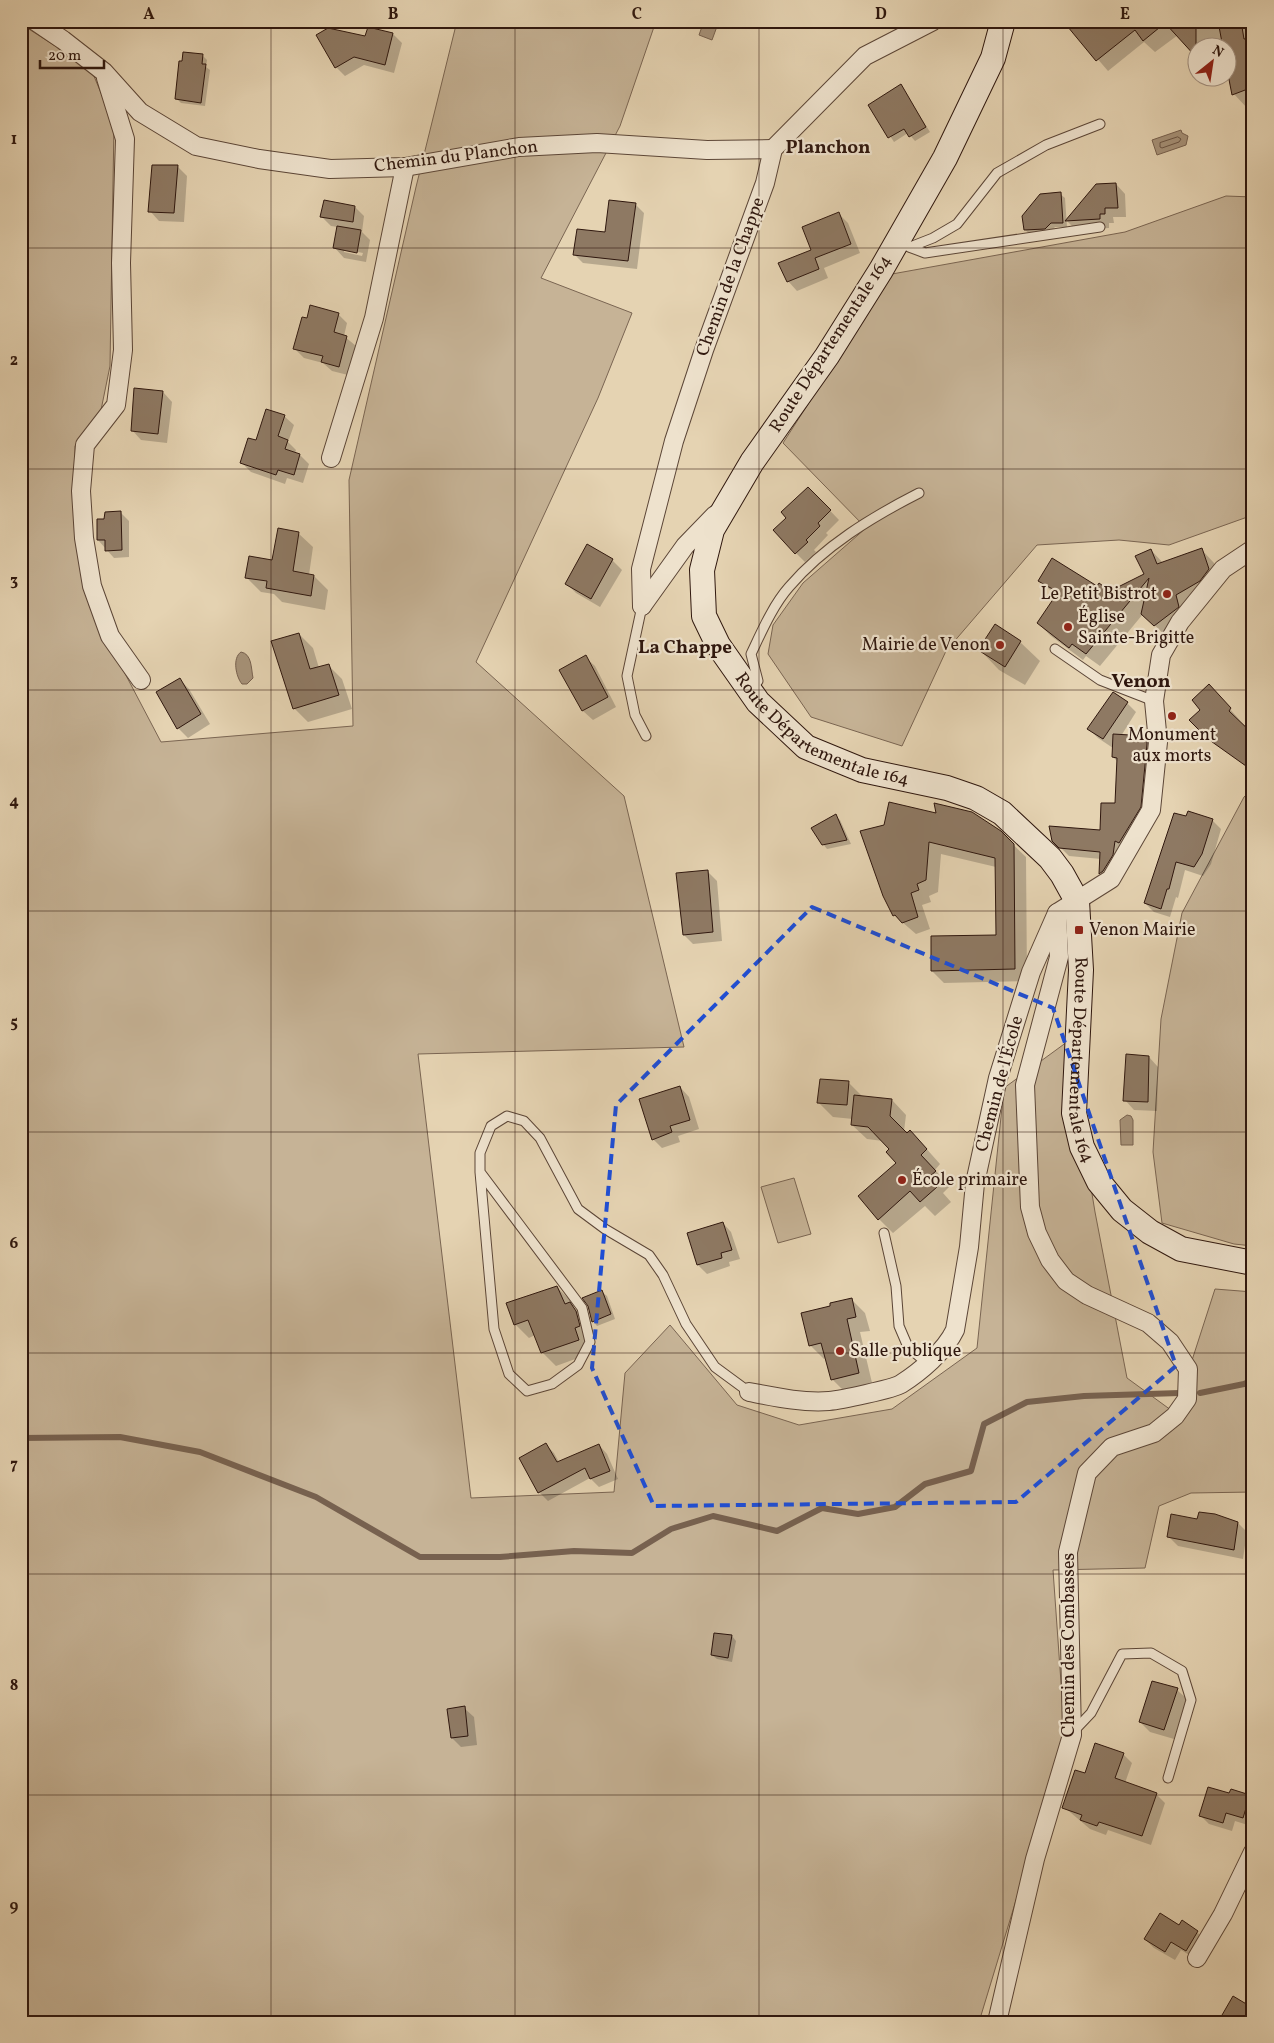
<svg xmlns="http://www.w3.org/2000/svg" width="1274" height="2043" viewBox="0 0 1274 2043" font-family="Vollkorn,serif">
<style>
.green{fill:#c6b396;stroke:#7a6552}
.water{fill:#a7937a;stroke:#77614f}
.shadow{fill:#0003;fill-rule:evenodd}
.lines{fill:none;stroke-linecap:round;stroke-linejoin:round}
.shore{stroke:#6b5544;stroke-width:1}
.stream{stroke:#77614f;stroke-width:6}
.building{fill:#8e7963;stroke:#2f170e}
.lane-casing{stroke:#5c4637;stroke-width:11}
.street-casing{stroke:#5c4637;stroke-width:20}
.secondary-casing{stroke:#2f170e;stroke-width:26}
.lane{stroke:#eee2cd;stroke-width:9}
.street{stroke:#eee2cd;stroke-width:18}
.secondary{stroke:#eee2cd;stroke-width:24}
.marked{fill:none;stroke:#1d4ed8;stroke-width:4;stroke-dasharray:10 6;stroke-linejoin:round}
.grid{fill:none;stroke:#2f170e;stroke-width:1;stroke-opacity:0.55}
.poi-dot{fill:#8f2418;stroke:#eee2cd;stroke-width:2}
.labels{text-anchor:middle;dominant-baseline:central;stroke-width:4.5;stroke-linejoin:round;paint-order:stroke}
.street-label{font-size:18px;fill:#2f170e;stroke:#eee2cd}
.poi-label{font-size:18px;fill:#2f170e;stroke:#eee2cd;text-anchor:start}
.neighbourhood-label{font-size:19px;font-weight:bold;fill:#2f170e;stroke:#eee2cd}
.quarter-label{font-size:20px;font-weight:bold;fill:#2f170e;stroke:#eee2cd}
.neatline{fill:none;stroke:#2f170e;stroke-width:2}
.grid-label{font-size:16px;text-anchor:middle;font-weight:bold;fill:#2f170e}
</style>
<rect width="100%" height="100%" fill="#e5d3b2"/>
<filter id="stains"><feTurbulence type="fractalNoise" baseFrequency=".004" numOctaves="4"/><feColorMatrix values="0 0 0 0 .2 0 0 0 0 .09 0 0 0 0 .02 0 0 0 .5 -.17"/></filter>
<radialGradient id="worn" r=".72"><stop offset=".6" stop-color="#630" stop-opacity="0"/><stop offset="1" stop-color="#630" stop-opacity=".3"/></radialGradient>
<g class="green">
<polygon points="457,21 656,21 620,126 541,278 632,313 598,398 476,662 624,796 684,1047 418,1054 471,1498 614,1492 625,1373 670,1325 737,1405 799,1425 892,1409 977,1348 1004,1088 1067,1042 1095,1212 1127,1378 1175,1413 1215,1289 1253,1292 1253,1492 1191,1493 1159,1506 1145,1568 1053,1570 1065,1739 979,2022 21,2022 21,24 91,69 114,124 110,366 101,410 75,446 75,528 89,605 161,742 353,726 349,480 416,187"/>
<polygon points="1226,196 1253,197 1253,515 1169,545 1119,540 1037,545 946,651 902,746 811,717 768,654 773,625 803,583 866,528 783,443 892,274 1125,232"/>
<polygon points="1253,788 1253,1246 1234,1244 1162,1223 1153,1152 1161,1019 1182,913 1244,797"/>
<polygon points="794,1178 811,1234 778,1243 761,1187"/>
</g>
<g class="water">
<polygon points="704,21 719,21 712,40 699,35"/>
<polygon points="1181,130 1182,133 1188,136 1186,145 1157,155 1152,140"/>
<path d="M241 652C252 654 251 668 253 678L247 684H242C236 677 232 658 241 652Z"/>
<polygon points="1127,1115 1131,1116 1133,1120 1133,1145 1121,1145 1120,1120"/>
</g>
<g class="shadow">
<polygon points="1065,21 1253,21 1253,105 1247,108 1234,94 1226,48 1196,48 1196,58 1178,35 1155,52 1144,42 1108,71"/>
<polygon points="369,28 393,34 402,43 394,73 364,65 345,76 336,67 366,38"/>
<polygon points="203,56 207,60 206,67 210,70 205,106 181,103 177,99"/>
<polygon points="901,86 930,132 915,141 908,133 894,142 870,105"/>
<polygon points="177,166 187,176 184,222 159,221 150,211"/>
<polygon points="1116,184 1125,194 1126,217 1113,217 1114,223 1109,223 1109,228 1076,230 1067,221 1097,185"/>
<polygon points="1060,194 1065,198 1067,227 1055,227 1050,233 1030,234 1025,230"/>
<polygon points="635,204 644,213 637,269 583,263 574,254 606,233"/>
<path d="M355 207 364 216 362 232 370 240 366 262 344 258 335 248 338 227 331 226 321 216ZM344 249 363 253 362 256 344 252Z"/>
<polygon points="838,213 848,223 860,253 824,268 828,278 797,291 788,281"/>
<polygon points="338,314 347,323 344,336 356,346 348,375 332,371 323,363 304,358 294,348"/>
<polygon points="163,392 172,402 167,443 141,440 132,430"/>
<polygon points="284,416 294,425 288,442 296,450 295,454 300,455 309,464 303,483 287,478 285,484 251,472 242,463"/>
<polygon points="817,497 839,520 826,533 828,535 814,550 816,552 805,562 796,553"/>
<polygon points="121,513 129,521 129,557 114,558 98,540 105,520"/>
<polygon points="298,533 313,547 309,575 314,576 328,590 325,610 282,602 274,594 261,592 246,577 273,562"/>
<polygon points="1201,549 1214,563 1222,583 1168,638 1143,614 1100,666 1086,656 1083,660 1051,636 1038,623 1057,596 1039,580 1097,588 1110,593 1145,574 1151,550 1163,563"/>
<polygon points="612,560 622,570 600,607 576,593 566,583"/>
<polygon points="299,634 313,648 319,668 328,665 342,679 352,709 308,722 294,708"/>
<polygon points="1020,642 1040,661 1025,685 999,670 980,650"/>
<polygon points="585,657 595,666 616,707 593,720 583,711 561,670"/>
<polygon points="180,680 189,689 210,724 188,738 178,728"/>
<polygon points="1213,690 1253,735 1253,771 1214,743 1191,720 1202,710"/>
<polygon points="1127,703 1136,712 1121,736 1146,737 1155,746 1149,816 1109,882 1101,873 1101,859 1069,856 1053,840 1102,832 1116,804 1118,762 1113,757 1113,748 1098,738 1089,729"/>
<polygon points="835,816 840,820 851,844 827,849 823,844"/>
<polygon points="1187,818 1212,820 1221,829 1211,864 1203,876 1185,870 1178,898 1176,897 1170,917 1154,912 1145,903"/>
<polygon points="862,832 1000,832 1026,857 1027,981 944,983 932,971 997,936 996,867 941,854 938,892 929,896 931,902 922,905 930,929 916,934 894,915"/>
<polygon points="707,871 717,881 722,941 693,944 684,935"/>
<polygon points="1149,1057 1158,1067 1157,1111 1134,1110 1125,1100"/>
<polygon points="848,1082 863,1097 892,1100 906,1115 904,1131 924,1146 940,1164 935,1170 950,1186 943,1193 951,1202 935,1216 925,1206 893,1233 879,1219 898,1163 890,1149 883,1141 867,1139 852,1125 853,1119 833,1117 819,1103"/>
<polygon points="680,1087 689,1097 699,1129 678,1136 680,1142 662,1148 653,1139"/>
<polygon points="723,1223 731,1232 740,1259 729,1262 730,1266 707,1274 698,1265 689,1234"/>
<polygon points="557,1287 571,1301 574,1308 584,1318 592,1353 556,1366 542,1352 535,1335 529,1338 515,1324"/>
<polygon points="602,1292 607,1296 615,1319 597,1326 593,1321"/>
<polygon points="851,1299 865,1313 870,1331 860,1332 873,1387 846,1393 832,1379 826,1358 824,1359 810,1345 832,1307"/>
<polygon points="546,1445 554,1453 559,1462 599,1445 607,1454 618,1479 599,1487 590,1478 548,1501 539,1492"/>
<polygon points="1198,1520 1238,1523 1247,1532 1243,1559 1178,1546 1169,1537"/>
<polygon points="732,1636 736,1641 732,1662 717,1659 712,1655"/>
<polygon points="1177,1690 1187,1699 1174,1739 1150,1732 1140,1722"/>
<polygon points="464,1708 474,1717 477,1745 461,1747 452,1738"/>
<polygon points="1123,1754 1132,1763 1125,1783 1156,1794 1165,1803 1151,1845 1108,1830 1106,1835 1090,1829 1064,1807 1086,1775"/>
<polygon points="1230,1795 1249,1796 1253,1800 1251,1826 1235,1821 1232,1831 1209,1824 1200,1815"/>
<polygon points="1182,1922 1197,1932 1206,1941 1196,1959 1181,1950 1175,1960 1154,1948 1145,1939 1179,1927"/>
</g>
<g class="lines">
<polygon class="shore" points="1178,137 1181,139 1179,142 1162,148 1160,147 1160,143"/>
<g class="stream">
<polyline points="1200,1393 1244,1384 1253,1380"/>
<polyline points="21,1438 120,1437 200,1452 316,1497 420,1557 500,1557 574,1551 632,1553 671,1529 713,1516 777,1531 822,1508 858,1514 895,1507 925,1484 971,1471 984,1424 1027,1402 1084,1396 1180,1393"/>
</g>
</g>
<g class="building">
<polygon points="1063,21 1196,21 1196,57 1165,23 1143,41 1135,30 1096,61"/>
<polygon points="1218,21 1241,21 1244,39 1253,38 1253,87 1232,95 1226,64 1226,48 1223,48"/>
<polygon points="368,27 393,33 385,65 354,57 335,68 316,35 328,28 365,36"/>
<polygon points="183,52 203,54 202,64 206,64 201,103 175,99 179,61 182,61"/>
<polygon points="901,84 926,127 909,137 904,129 888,138 868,105"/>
<polygon points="152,165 178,165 174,213 148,212"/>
<polygon points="1116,183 1118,208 1105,208 1105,214 1100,214 1100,219 1065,221 1096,184"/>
<polygon points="1061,192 1063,223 1051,223 1045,229 1024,230 1022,216 1040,194"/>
<polygon points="324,200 355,206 353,222 320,217"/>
<polygon points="609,200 636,203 628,261 573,255 577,229 605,232"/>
<polygon points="839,212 851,244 815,258 819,269 787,282 778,263 811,250 802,227"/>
<polygon points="337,226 361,230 357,253 333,248"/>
<polygon points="310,305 339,313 334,332 347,336 339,367 321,362 323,356 293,349 302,317 307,318"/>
<polygon points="134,388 163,391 158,434 131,431"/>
<polygon points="266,409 285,415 278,436 288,440 285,449 300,454 294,475 278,470 276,475 240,463 248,438 256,440"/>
<polygon points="808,487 831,510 818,523 820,526 806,540 808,542 795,554 773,530 786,518 781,512"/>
<polygon points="121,511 122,550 105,551 105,540 97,540 97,519 104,519 105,512"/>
<polygon points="278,528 299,532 293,571 314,575 311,596 266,588 267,581 245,578 249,556 272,560"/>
<polygon points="587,544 613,559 591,599 565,584"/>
<polygon points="1202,548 1209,569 1200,581 1176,595 1179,607 1154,626 1141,614 1149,578 1086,654 1072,644 1069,648 1037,623 1058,592 1038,581 1052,558 1097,586 1099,583 1110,591 1144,574 1135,556 1151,549 1157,564"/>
<polygon points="995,624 1021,641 1005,667 978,650"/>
<polygon points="299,633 310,669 329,664 339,695 293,709 271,641"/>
<polygon points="586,655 608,697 582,711 559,670"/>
<polygon points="180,678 201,714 177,729 156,692"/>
<polygon points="1209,684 1231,708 1229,711 1253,734 1253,771 1208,739 1189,720 1200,710 1192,700"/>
<polygon points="1113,692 1128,702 1103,739 1087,729"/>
<polygon points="1113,734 1147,736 1147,744 1141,807 1119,843 1115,841 1113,855 1103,871 1099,874 1100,852 1059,848 1052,841 1049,826 1100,830 1101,803 1115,803 1117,758 1112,757"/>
<polygon points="889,802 936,813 934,803 972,812 1001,831 1014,844 1015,969 931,971 931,936 996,935 995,858 929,842 926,880 917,884 919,890 911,893 918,917 902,923 895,915 893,916 883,896 860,831 884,825"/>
<polygon points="1188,811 1213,819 1202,854 1194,867 1176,862 1169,889 1167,889 1161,909 1144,903 1174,813 1186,816"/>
<polygon points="836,814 847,840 822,845 811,828"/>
<polygon points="708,870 713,932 683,935 676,873"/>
<polygon points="1126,1054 1149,1056 1148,1102 1123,1101"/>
<polygon points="820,1079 849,1081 847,1105 817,1103"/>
<polygon points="680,1086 690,1120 670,1126 672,1132 652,1140 639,1099"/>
<polygon points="854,1095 892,1099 890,1116 907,1133 910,1130 927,1149 921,1155 936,1171 929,1177 937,1187 920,1202 910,1191 878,1220 858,1196 896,1163 886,1152 889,1149 868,1127 851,1125"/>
<polygon points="723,1222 732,1250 721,1253 722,1258 697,1265 687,1233"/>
<polygon points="557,1286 565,1304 570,1302 576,1311 580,1326 575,1328 579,1340 541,1353 528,1320 514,1325 506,1303"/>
<polygon points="602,1290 611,1314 592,1322 588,1306 582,1298"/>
<polygon points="852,1298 856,1317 847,1319 859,1373 831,1380 821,1343 809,1346 801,1313 830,1306 830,1303"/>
<polygon points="546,1443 557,1462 599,1444 610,1471 590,1479 585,1468 538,1493 519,1458"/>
<polygon points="1199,1512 1215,1514 1238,1522 1234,1550 1167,1537 1171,1514 1197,1519"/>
<polygon points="714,1633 732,1635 728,1658 711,1655"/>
<polygon points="1152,1681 1178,1688 1164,1730 1139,1722"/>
<polygon points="465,1706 468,1736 451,1738 447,1709"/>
<polygon points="1095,1743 1124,1753 1115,1778 1157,1793 1142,1836 1099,1822 1097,1826 1080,1820 1082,1815 1062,1808 1075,1770 1085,1773"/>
<polygon points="1208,1787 1229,1793 1231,1789 1250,1795 1243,1818 1226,1813 1223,1823 1199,1816"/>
<polygon points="1160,1913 1179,1925 1182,1920 1198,1931 1186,1951 1171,1942 1165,1952 1144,1939"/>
<polygon points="1233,1996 1253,2008 1253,2022 1218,2022"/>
</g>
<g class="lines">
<defs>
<g id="lane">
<polyline points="909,247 925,253 1100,227"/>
<polyline points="910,247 933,238 957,224 997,173 1046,145 1100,124"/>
<polyline points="642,606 627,676 635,715 646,736"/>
<polyline points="1055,649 1100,680 1154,701"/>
<path d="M750 690 758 681 751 654C761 633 773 605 789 587 824 546 872 517 919 493"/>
<polyline points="480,1172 494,1329 509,1374 527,1391 552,1384 578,1365 590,1342 582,1308 480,1172 480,1153 491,1126 507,1116 524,1121 540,1138 578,1209 605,1229 649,1255 663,1275 686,1324 715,1367 749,1392"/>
<polyline points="884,1233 896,1286 899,1326 908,1347 927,1363"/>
<polyline points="1072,1733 1091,1713 1122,1654 1151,1653 1182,1671 1191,1700 1168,1778"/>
</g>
<g id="street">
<polyline points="35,21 63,40 104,72 140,112 196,146 259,159 330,169 405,167 519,147 597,143 707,150 773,149"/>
<polyline points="106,78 125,139 121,263 123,350 116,405 85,445 81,491 84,538 92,586 110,636 141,680"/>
<polyline points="331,458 374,318 405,167"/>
<polyline points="642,606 641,569 674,441 704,350 765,183 773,149 865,56 933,21"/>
<polyline points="642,606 685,546 715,515"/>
<path d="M749 1392C775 1397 802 1403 829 1401 840 1400 893 1389 901 1384 920 1372 945 1351 955 1330L969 1247 975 1183 998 1078 1031 972 1057 913 1111 879 1151 810 1158 742 1154 701 1161 655 1180 622 1223 569 1253 549"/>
<polyline points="1197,1958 1223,1914 1253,1852"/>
<polyline points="997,2022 1035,1859 1072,1735 1068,1552 1087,1473 1112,1447 1154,1433 1175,1416 1187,1399 1188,1369 1170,1342 1148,1323 1087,1295 1066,1281 1050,1260 1037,1233 1030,1207 1025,1085 1059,957 1057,913"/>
</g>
<g id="secondary">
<path id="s1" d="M1003 21 993 58 945 158 881 270 827 356 752 462 712 530 702 570 704 616 718 645 758 702 806 747 862 770 947 788 976 798 1002 813 1050 858 1062 874 1077 901 1081 970 1074 1113 1082 1147 1099 1182 1122 1210 1150 1232 1181 1249 1253 1263"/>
</g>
</defs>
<use href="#lane" class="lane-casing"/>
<use href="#street" class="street-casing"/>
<use href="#secondary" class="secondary-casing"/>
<use href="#lane" class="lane"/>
<use href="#street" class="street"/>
<use href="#secondary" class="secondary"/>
</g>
<path class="marked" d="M812 907 1053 1008 1176 1366 1016 1502 654 1506 592 1368 616 1105Z"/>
<path class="grid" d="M271 21V2022M515 21V2022M759 21V2022M1003 21V2022M21 248H1253M21 469H1253M21 690H1253M21 911H1253M21 1132H1253M21 1353H1253M21 1574H1253M21 1795H1253"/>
<g class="poi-dot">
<circle cx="1167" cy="594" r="5"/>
<circle cx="1068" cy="627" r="5"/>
<circle cx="1000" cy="645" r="5"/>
<circle cx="1172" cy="716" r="5"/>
<rect x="1074" y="925" width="10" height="10" rx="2.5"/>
<circle cx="902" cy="1180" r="5"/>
<circle cx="840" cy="1351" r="5"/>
</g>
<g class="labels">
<g class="street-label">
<text transform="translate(456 157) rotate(-7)">Chemin du Planchon</text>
<text transform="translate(731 277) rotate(-70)">Chemin de la Chappe</text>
<text transform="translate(831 344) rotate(-57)">Route Départementale 164</text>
<text stroke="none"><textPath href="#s1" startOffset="848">Route Départementale 164</textPath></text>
<text stroke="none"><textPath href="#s1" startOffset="1328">Route Départementale 164</textPath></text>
<text transform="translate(1000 1084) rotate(-75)">Chemin de l'École</text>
<text transform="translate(1069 1645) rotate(-90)">Chemin des Combasses</text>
</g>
<g class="poi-label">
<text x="1157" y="594" text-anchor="end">Le Petit Bistrot</text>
<text x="1078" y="617">Église<tspan x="1078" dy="21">Sainte-Brigitte</tspan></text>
<text x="990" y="645" text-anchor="end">Mairie de Venon</text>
<text x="1172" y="735" text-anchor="middle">Monument<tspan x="1172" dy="21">aux morts</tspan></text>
<text x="1089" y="930">Venon Mairie</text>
<text x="912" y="1180">École primaire</text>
<text x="850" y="1351">Salle publique</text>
</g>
<g class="neighbourhood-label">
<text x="828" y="148">Planchon</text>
<text x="685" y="648">La Chappe</text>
</g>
<g class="quarter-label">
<text x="1141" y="682">Venon</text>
</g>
</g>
<rect width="1274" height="2043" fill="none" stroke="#e5d3b2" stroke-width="55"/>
<g transform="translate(1212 62) rotate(30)"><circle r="24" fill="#eee2cd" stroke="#a29181"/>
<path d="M0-4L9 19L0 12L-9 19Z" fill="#8f2418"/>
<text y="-8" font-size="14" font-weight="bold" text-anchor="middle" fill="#2f170e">N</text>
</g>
<path d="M40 60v8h64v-8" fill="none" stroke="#2f170e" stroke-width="2.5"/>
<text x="48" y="60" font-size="15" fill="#2f170e" stroke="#eee2cd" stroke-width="4" paint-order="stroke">20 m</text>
<rect x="28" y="28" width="1218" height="1988" class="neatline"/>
<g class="grid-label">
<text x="149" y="19">A</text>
<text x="393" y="19">B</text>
<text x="637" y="19">C</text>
<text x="881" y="19">D</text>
<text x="1125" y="19">E</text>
<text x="14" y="144">1</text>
<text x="14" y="365">2</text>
<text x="14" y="585">3</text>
<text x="14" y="806">4</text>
<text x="14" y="1027">5</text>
<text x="14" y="1248">6</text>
<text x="14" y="1469">7</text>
<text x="14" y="1690">8</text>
<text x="14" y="1911">9</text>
</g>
<rect width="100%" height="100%" filter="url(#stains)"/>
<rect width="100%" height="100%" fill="url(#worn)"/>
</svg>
